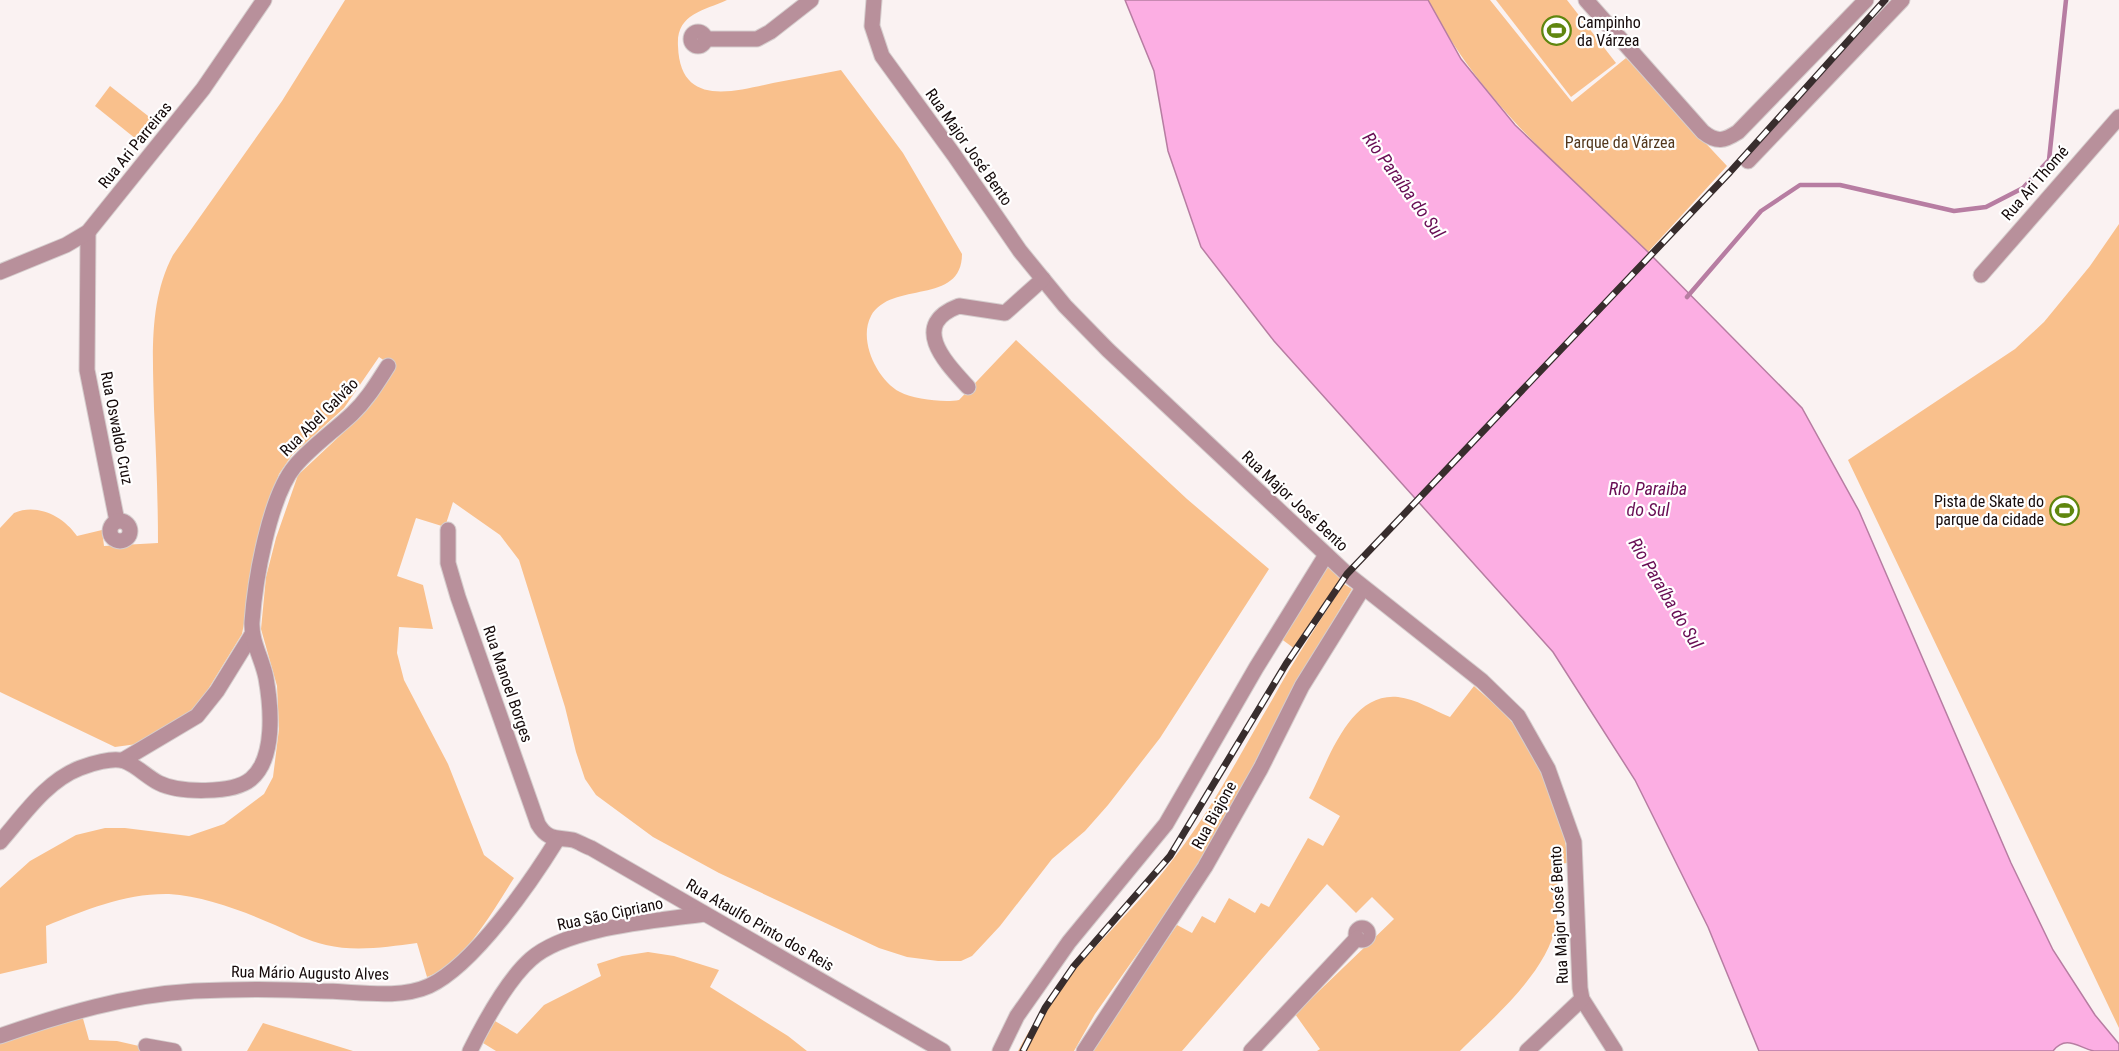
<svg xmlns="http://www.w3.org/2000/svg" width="2119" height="1051" viewBox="0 0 2119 1051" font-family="'Roboto Condensed',sans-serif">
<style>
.green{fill:#f9c08c}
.water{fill:#fcaee3;stroke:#b77da2;stroke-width:1.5}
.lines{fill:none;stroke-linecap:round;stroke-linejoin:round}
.stream{stroke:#b77da2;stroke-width:4.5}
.minor-casing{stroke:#d5cdcd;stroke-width:17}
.minor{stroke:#b8909b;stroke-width:15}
.rail-casing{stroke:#382d2d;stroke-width:7}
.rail{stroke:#fff;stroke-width:4.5;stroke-dasharray:14;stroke-linecap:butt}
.labels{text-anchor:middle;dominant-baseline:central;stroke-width:4.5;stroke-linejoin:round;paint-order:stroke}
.poi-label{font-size:16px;fill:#150a0a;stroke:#fff;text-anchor:start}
.park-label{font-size:16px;fill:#53371c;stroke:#fff}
.street-label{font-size:16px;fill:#150a0a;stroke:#fff}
.water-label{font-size:18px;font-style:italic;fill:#680d54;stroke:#fff}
</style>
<rect width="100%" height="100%" fill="#faf2f2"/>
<g class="green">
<path d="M345 0H727C703 11 676 14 678 46 680 107 732 92 773 83 796 79 819 74 841 70L903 153 962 254C962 306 891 280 871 316 858 340 877 380 900 392 913 399 944 403 959 400L1016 340 1187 499 1269 569 1160 738 1108 805 1085 831 1052 859 1000 926 972 956 961 961H938L907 957 879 948 719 873 653 837 596 795 585 779 576 752 565 707 519 560 500 535 453 502 445 527 416 518 397 576 423 585 433 629 399 627 397 653 404 680 448 764 484 855 514 878C494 909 463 966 427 977L417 943C387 947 355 952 326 945 308 941 291 932 275 925 243 911 204 896 169 894 126 893 85 910 46 926L47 963 0 974V888L30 861 76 835 105 828H125L189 836 224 824 264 794 273 777 279 729 277 686 261 629 266 577 276 538 298 475 362 415 394 367 379 357 344 408 292 455 279 474 263 521 242 634 196 709 137 744 115 747 0 692V528L14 513C37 503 63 516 77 536L102 530 104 546 158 543C158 498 156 453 154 409 153 358 148 302 173 255L282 101Z"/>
<path d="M1428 0H1490L1572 102 1626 58 1727 166 1648 252C1621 229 1596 203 1571 179 1514 124 1464 71 1428 0Z"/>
<polygon points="1496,0 1567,0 1616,63 1571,97"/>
<polygon points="110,86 157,123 141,143 95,106"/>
<polygon points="2119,224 2119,1028 1848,460 2015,349 2044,322 2090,266"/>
<polygon points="1330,564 1344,575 1295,649 1280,638"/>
<path d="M1344 584 1352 589 1290 693 1211 849 1095 1014 1074 1051H1018C1057 975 1127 922 1177 854 1214 806 1241 752 1272 700 1294 660 1319 622 1344 584Z"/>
<path d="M1474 686C1486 697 1500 708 1511 721 1543 758 1564 815 1568 863L1557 864C1557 884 1559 905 1556 924 1548 972 1492 1019 1460 1051H1317L1320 1049 1295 1014 1394 919 1372 897 1356 913 1327 884 1182 1051H1090L1177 925 1192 933 1202 916 1215 923 1229 898 1255 913 1261 903 1269 907 1308 838 1323 846 1340 816 1309 798C1328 763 1348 692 1398 697 1416 699 1433 710 1450 717Z"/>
<polygon points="648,952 674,956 719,970 710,987 788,1036 807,1051 496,1051 483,1043 495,1021 517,1034 544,1005 601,976 597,964 622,956"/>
<polygon points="82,1015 89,1040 117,1041 161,1051 0,1051 0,1044"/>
<polygon points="263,1023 353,1051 247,1051"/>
</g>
<path class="water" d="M1125 0H1428L1461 59 1515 125 1648 252 1802 408 1859 511 2011 863 2053 950 2095 1015 2119 1044V1051C2111 1051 2101 1051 2094 1051 2079 1048 2066 1034 2053 1051H1759L1708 927 1635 780 1553 652 1274 341 1201 247 1168 151 1154 71Z"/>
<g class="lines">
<polyline class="stream" points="1687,297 1761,211 1800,185 1840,185 1954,211 1986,207 2023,188 2049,160 2066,0"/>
<defs>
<g id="minor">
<polyline points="874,0 872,26 882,56 954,155 1020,251 1065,306 1108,350 1347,574 1482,681 1518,716 1548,769 1574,842 1580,988 1582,999 1615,1051"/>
<path d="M1586 0 1703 132C1717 143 1724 141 1738 132L1866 0"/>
<circle cx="698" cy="39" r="7"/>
<polyline points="705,39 757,39 770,32 811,0"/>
<polyline points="1748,161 1902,0"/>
<polyline points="88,232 87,370 117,521"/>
<polyline points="0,272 66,245 88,232 203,89 264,0"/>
<polyline points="1981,275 2119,117"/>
<path d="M968 387C947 364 908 325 959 306L1005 313 1043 279"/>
<circle cx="120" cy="531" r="10"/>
<path d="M448 530V563L458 597 538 824C548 841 557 837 573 840 579 842 585 846 591 848L943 1051"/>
<polyline points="123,760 197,716 217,691 251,636"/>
<path d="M0 842C23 816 46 781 80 768 90 764 113 757 124 761 136 765 147 777 159 783 179 793 233 794 251 779 276 758 271 706 266 678 262 658 251 642 252 622 255 581 269 497 295 466 312 446 334 431 352 414 367 400 377 383 388 366"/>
<circle cx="1362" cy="934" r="6"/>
<path d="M0 1036C63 1014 127 995 194 991 236 989 279 989 321 991 355 991 398 1000 429 986 474 965 531 882 557 840"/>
<polyline points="146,1046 174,1051"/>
<path d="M470 1051C484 1023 508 979 531 959 567 927 656 921 704 914"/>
<polyline points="1000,1051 1017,1016 1069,942 1166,824 1256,668 1326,555"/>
<polyline points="1084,1051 1205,867 1261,768 1302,686 1363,588"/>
<polyline points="1251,1051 1357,938"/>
<polyline points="1527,1051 1582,999"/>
</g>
</defs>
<use href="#minor" class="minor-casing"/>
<use href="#minor" class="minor"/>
<defs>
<polyline id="rail" points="1023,1051 1045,1008 1074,966 1170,856 1286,664 1347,574 1730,172 1885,0"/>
</defs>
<use href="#rail" class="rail-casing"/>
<use href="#rail" class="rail"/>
</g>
<defs>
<symbol id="stadium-ring" viewBox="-11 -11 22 22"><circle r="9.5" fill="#fff" stroke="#5f860e" stroke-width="1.5"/><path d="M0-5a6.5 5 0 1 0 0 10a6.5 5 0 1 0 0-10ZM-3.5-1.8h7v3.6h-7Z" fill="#5f860e"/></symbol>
</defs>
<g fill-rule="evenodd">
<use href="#stadium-ring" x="1540" y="14" width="33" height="33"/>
<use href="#stadium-ring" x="2048" y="494" width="33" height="33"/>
</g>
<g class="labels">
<g class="poi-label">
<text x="1577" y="22">Campinho<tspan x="1577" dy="18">da Várzea</tspan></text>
<text x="2044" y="501" text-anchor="end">Pista de Skate do<tspan x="2044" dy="18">parque da cidade</tspan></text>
</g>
<g class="park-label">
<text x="1620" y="142">Parque da Várzea</text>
</g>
<g class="street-label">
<text transform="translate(135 145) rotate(-51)">Rua Ari Parreiras</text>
<text transform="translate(969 147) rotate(55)">Rua Major José Bento</text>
<text transform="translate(2035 183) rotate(-49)">Rua Ari Thomé</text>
<text transform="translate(319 417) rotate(-45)">Rua Abel Galvão</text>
<text transform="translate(117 428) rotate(79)">Rua Oswaldo Cruz</text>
<text transform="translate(1295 501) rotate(43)">Rua Major José Bento</text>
<text transform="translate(508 684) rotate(71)">Rua Manoel Borges</text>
<text transform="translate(1214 815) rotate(-61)">Rua Biajone</text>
<text transform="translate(610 914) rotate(-12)">Rua São Cipriano</text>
<text transform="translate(1559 915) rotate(-93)">Rua Major José Bento</text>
<text transform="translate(760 925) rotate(30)">Rua Ataulfo Pinto dos Reis</text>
<text transform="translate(310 973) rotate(1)">Rua Mário Augusto Alves</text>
</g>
<g class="water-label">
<text transform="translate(1404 185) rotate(54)">Rio Paraíba do Sul</text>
<text x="1648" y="488">Rio Paraiba<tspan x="1648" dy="21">do Sul</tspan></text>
<text transform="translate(1666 593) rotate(59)">Rio Paraíba do Sul</text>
</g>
</g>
</svg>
